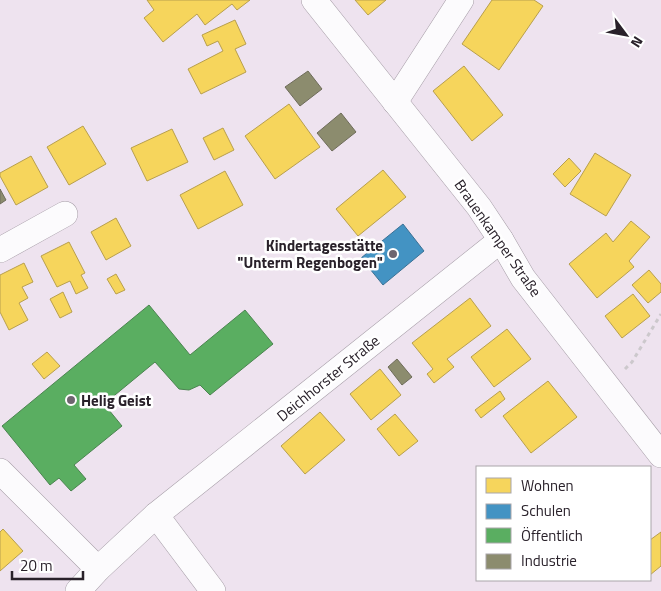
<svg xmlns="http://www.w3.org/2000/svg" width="661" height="591" viewBox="0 0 661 591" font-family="'Titillium Web',sans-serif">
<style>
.homes{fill:#f6d55c;stroke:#b89f4d}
.schools{fill:#4393c3;stroke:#3b7195}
.public{fill:#5aae61;stroke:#4b8450}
.industry{fill:#8c8c6e;stroke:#6e6c5a}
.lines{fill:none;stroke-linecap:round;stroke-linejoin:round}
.street-casing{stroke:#a59ca6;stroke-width:26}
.path{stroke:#ccc8cc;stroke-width:3;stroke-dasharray:4 4;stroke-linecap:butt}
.street{stroke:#fcfbfd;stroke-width:25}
.poi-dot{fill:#6e656f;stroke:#fff;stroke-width:2}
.labels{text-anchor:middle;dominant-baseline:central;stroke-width:5;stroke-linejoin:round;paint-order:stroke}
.street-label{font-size:15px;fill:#29212a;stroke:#fff}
.poi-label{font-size:15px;font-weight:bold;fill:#29212a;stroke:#fff;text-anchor:end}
</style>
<rect width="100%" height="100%" fill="#eee3ef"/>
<g class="homes">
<polygon points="147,0 250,0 237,10 232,4 205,25 197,14 163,42 144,18 154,10"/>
<polygon points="355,0 386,0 368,15"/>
<polygon points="492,0 534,0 543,6 499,70 462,44"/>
<polygon points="235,20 246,44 235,49 246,72 201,94 188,69 223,51 218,41 207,46 202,35"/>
<polygon points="464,66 503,115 472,141 433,91"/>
<polygon points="289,104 320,147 275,179 245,136"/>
<polygon points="83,126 106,164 69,185 47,147"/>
<polygon points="223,128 234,150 214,160 203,138"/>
<polygon points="172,129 188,162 147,181 131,148"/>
<polygon points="595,153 631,175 606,216 570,194"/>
<polygon points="31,156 48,187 16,205 0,176 0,173"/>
<polygon points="569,158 581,171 565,187 553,174"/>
<polygon points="383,170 406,197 358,236 336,209"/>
<polygon points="225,171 243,205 198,229 180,195"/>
<polygon points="116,218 131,246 106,260 91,232"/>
<polygon points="631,221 650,237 629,261 634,267 597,298 569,264 606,233 613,242"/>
<polygon points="69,242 85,273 81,275 88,288 76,294 70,281 57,287 41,256"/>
<polygon points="24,263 33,282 22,287 28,298 19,303 28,320 9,330 0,312 0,275"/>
<polygon points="649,270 661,284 661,292 648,303 632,285"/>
<polygon points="116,274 125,290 116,294 107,279"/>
<polygon points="63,292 72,312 60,318 50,299"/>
<polygon points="633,294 650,316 622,338 605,316"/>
<polygon points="470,298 491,326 447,359 454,367 434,383 427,374 433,369 412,343"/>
<polygon points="507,329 531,359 494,387 471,357"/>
<polygon points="47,352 60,366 44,379 32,364"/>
<polygon points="380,369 401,395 371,420 350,394"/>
<polygon points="548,381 577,417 531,453 503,416"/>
<polygon points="500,391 505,399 481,418 475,410"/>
<polygon points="320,412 345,440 305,474 281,446"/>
<polygon points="395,414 418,441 399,456 377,429"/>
<polygon points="3,529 23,551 0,571 0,532"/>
<polygon points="661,532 661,566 650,575 650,540"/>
</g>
<polygon class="schools" points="403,224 424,251 383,285 361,258"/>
<polygon class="public" points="149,305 190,355 245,310 273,344 210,395 200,385 189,390 179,389 155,362 104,404 122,426 74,465 86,479 71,491 59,478 50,485 2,426"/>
<g class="industry">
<polygon points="308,71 322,89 300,106 285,87"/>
<polygon points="341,113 356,132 332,151 317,133"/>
<polygon points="0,189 6,200 0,204"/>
<polygon points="397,359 412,377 402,385 388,367"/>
</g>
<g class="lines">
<defs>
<g id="street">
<polyline points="314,0 479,207 501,240 523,278 661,455"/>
<polyline points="395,102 461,0"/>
<polyline points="0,250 65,214"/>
<polyline points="0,471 98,569"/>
<polyline points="156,515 213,591"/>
<polyline points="78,591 98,569 156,515 501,240"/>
</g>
</defs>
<use href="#street" class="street-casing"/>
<polyline class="path" points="625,369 632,362 661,314"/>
<use href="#street" class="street"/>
</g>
<g class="poi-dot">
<circle cx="393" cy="254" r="5"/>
<circle cx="71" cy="400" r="5"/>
</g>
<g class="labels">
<g class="street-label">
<text transform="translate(498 238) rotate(55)">Brauenkamper Straße</text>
<text transform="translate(328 378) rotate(-39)">Deichhorster Straße</text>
</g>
<g class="poi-label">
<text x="383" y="245">Kindertagesstätte<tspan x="383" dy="17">"Unterm Regenbogen"</tspan></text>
<text x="81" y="400" text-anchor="start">Helig Geist</text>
</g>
</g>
<rect x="476" y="466" width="175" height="115" fill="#ffffff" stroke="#a9a6aa"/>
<rect x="486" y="478" width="25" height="15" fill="#f6d55c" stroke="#a9a6aa"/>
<text x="521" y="491" font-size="15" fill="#29212a">Wohnen</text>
<rect x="486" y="504" width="25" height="15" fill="#4393c3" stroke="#a9a6aa"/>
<text x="521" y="516" font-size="15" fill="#29212a">Schulen</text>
<rect x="486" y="528" width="25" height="15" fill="#5aae61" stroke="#a9a6aa"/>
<text x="521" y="541" font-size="15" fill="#29212a">Öffentlich</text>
<rect x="486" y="554" width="25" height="15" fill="#8c8c6e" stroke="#a9a6aa"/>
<text x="521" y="566" font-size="15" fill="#29212a">Industrie</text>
<g transform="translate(626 35) rotate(122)" stroke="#ffffff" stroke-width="4" paint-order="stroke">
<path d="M0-4L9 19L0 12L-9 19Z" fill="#29212a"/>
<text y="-8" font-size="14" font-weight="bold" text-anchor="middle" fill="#29212a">N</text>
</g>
<path d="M12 571v8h71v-8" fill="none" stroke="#29212a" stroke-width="2.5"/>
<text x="20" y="571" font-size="15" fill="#29212a" stroke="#ffffff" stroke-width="4" paint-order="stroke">20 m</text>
</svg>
